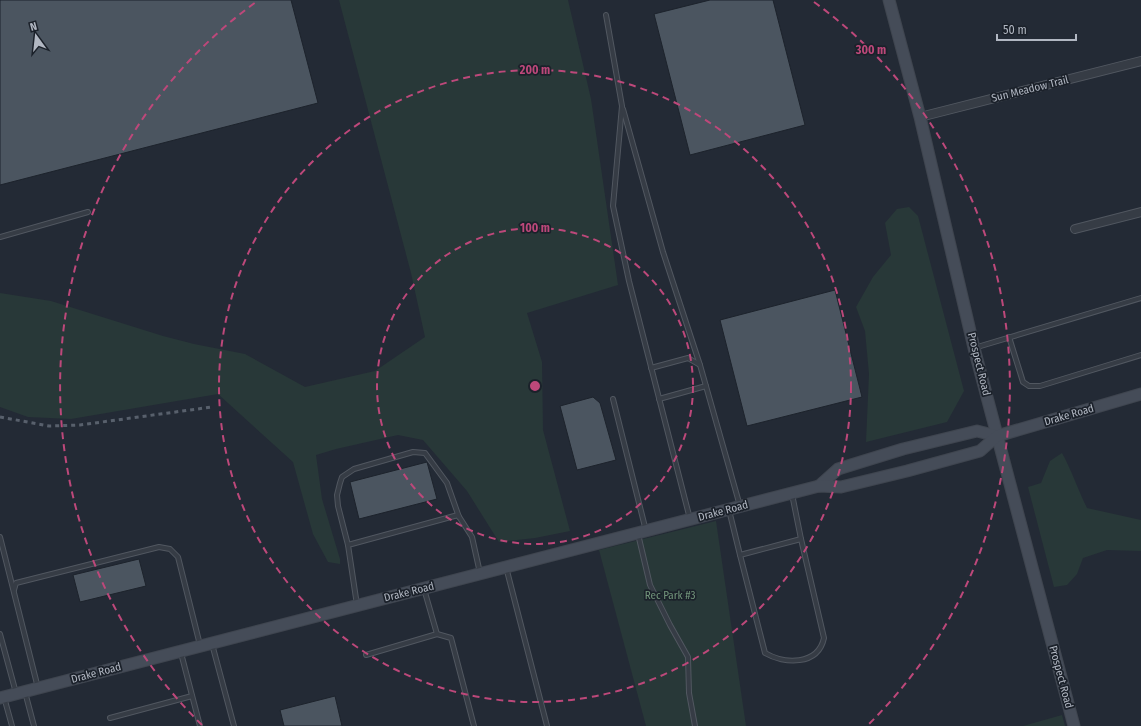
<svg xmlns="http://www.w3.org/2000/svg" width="1141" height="726" viewBox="0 0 1141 726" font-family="'Fira Sans Condensed',sans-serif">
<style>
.green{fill:#283838}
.building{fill:#4b5560;stroke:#1d232c}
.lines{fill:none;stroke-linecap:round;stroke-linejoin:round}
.lane-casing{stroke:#515760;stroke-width:6}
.street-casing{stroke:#515760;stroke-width:10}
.secondary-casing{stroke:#3f454f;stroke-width:13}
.lane{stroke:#363c45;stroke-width:4}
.street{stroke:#363c45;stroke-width:8}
.secondary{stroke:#454c58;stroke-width:11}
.rail{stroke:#58606c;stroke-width:3;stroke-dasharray:4 4;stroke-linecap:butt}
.ring{fill:none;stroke:#bd487a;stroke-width:2;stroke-dasharray:7 5}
.labels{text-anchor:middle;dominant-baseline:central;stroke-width:3.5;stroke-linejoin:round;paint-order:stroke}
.street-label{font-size:11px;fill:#b1b7c2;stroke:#1b212a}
.park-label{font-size:11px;fill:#72957b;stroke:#1b212a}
.centre{fill:#bd487a;stroke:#1b212a;stroke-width:2}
.ring-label{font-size:12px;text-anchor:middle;font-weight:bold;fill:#bd487a;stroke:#1b212a;stroke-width:3.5;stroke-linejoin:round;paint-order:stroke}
</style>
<rect width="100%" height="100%" fill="#232a35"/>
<g class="green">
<polygon points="339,0 568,0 591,99 618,285 527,313 542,362 543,430 570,531 535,538 499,542 467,491 423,440 398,435 336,449 316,455 322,499 340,559 340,564 328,562 313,534 293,462 218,394 71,419 28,417 0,407 0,293 51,301 163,336 194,344 245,354 305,387 375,371 425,337 411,273"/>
<polygon points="909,207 918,216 964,391 947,422 866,442 869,374 865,331 856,307 873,277 891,255 885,223 897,209"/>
<path d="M1062 453C1072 471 1078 490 1087 508L1141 520V551L1107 550 1083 558 1077 574 1067 585 1054 587 1028 487 1041 483 1050 461Z"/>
<polygon points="716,521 746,726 646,726 599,550"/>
<polygon points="1062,715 1065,726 1023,726"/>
</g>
<g class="building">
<polygon points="0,0 291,0 318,103 0,185"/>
<polygon points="710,0 773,0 805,125 690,155 654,14"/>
<polygon points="835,290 862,397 747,426 720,320"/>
<polygon points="593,397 600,403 616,460 577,470 560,406"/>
<polygon points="427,462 437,499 359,519 350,482"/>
<polygon points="139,559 146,586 80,602 73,575"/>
<polygon points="335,696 342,726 284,726 280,710"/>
</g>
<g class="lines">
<defs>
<g id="lane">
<polyline points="606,15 622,106 613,206 629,281 690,519"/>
<polyline points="623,109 663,252 700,365"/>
<polyline points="0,237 88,212"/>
<polyline points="1009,337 1023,382 1029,386 1040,386 1141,355"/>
<polyline points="974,348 1141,298"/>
<polyline points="651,368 688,358 700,365 740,506"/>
<polyline points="613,399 646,531"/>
<polyline points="659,399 706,386"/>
<polyline points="729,510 740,555 801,539 792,494"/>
<polyline points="638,534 650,585 670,625 688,657 689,693 695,726"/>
<polyline points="0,537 38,688"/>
<polyline points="348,545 338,506 337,495 340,483 342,477 354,469 413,452 425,453 447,483 459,517"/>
<path d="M740 555 765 653C784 664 818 666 824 638L801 539"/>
<polyline points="506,567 547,726"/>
<polyline points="424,589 437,634 451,638 474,726"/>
<polyline points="14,590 16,583 159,547 170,549 178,557 200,645"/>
<polyline points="357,605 348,545 458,515 472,537 480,573"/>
<polyline points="0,634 16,693"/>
<polyline points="212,644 234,726"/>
<polyline points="181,653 200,726"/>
<polyline points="366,655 437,634"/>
<polyline points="25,692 34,726"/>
<polyline points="4,697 12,726"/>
<polyline points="110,718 192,696"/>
</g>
<g id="street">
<polyline points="920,117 1141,61"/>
<polyline points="1075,229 1141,212"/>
</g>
<g id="secondary">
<polyline points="889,0 920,117 974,348 1074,726"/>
<polyline points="819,486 838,469 903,449 977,431 997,436"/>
<polyline points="0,698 819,486 841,487 907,471 980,451 997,436 1141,394"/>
</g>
</defs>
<use href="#lane" class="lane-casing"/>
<use href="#street" class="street-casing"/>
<use href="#secondary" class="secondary-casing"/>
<use href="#lane" class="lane"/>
<use href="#street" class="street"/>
<use href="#secondary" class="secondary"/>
<polyline class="rail" points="0,417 49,426 80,425 212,407"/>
</g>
<g class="ring">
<circle cx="535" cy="386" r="158"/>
<circle cx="535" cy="386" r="316"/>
<path d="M202 725A475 475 0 0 1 256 2M814 2A475 475 0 0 1 868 725"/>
</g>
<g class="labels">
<g class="street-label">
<text transform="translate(1030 89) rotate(-14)">Sun Meadow Trail</text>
<text transform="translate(979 364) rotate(76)">Prospect Road</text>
<text transform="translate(1069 415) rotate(-16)">Drake Road</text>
<text transform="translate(723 511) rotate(-15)">Drake Road</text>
<text transform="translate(409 592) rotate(-14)">Drake Road</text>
<text transform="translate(96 673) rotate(-15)">Drake Road</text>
<text transform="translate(1061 677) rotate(75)">Prospect Road</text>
</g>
<g class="park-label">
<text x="670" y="595">Rec Park #3</text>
</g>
</g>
<circle cx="535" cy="386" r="6" class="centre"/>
<g class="ring-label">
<text x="871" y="54">300 m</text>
<text x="535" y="74">200 m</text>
<text x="535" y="232">100 m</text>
</g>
<g transform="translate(36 36) rotate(345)" stroke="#1b212a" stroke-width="3" paint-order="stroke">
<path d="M0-3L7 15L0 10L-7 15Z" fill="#b1b7c2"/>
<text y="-6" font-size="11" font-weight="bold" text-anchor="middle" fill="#b1b7c2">N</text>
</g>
<path d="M997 34v6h79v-6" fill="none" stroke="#b1b7c2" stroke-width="2"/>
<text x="1003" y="34" font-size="12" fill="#b1b7c2" stroke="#1b212a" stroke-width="3" paint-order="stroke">50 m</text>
</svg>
